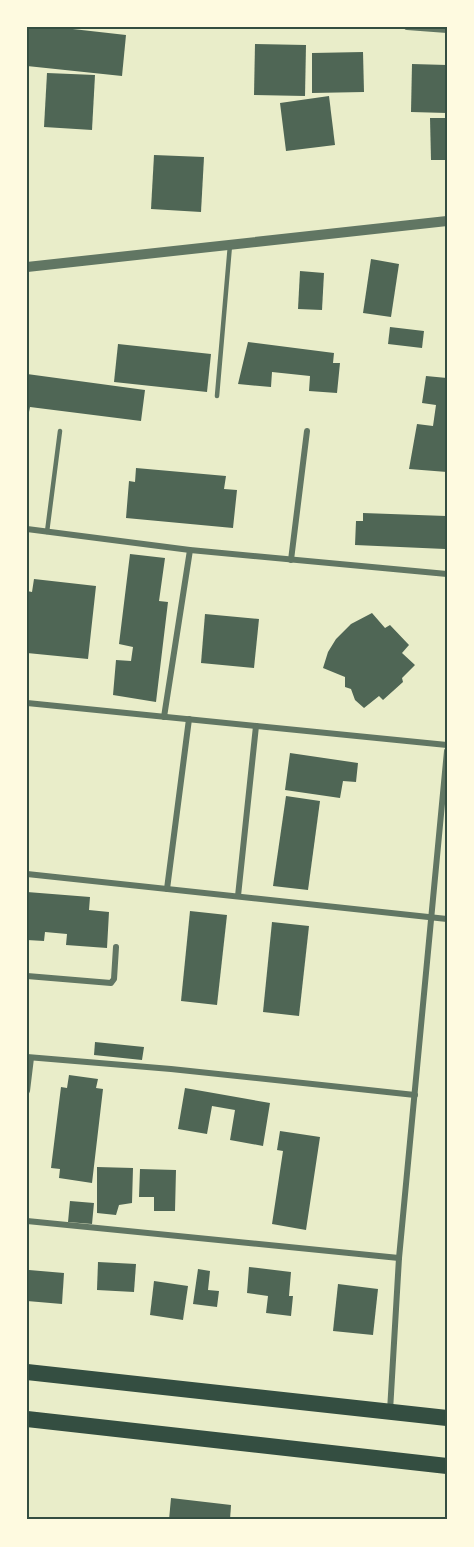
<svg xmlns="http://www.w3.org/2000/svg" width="474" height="1547" viewBox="0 0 474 1547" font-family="Poppins,sans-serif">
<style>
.building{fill:#4f6655}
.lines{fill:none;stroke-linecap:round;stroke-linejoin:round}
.service{stroke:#617663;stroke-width:4.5}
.minor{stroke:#617663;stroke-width:6}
.tertiary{stroke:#617663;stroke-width:10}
.trunk{stroke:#344e41;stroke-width:16}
.neatline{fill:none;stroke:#344e41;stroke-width:2}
</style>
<rect width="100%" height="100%" fill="#e9edc9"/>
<g class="building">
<polygon points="27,27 55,27 126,35 122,76 27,66"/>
<polygon points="255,44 306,45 305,96 254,95"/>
<polygon points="363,52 364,92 312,93 312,53"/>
<polygon points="412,64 447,65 447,113 411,112"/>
<polygon points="47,73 95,75 92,130 44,127"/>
<polygon points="329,96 335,145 286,151 280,103"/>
<polygon points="430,118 447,118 447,160 431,160"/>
<polygon points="154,155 204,157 201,212 151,209"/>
<polygon points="371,259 399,264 391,317 363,313"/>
<polygon points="300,271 324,273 322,310 298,309"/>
<polygon points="390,327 424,331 422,348 388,344"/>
<polygon points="248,342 334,353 333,363 340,363 337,393 309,391 310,376 272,372 271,387 238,384"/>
<polygon points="118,344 211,354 207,392 114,382"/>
<polygon points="27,374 145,390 141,421 30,407 27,422"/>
<polygon points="426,376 447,378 447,472 409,469 417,424 433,426 436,405 422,403"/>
<polygon points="136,468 226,476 224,489 237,490 233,528 126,518 129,481 135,482"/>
<polygon points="363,513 446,516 445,549 355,545 356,521 363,521"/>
<polygon points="130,554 165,558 159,601 168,602 156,702 113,695 116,660 131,661 133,647 119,644"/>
<polygon points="34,579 96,586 88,659 27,653 27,591 32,592"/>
<polygon points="372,613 385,628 390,625 409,645 402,653 415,665 402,678 403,682 383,700 379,696 364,708 355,700 351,689 345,687 345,677 323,668 328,652 336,639 351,624"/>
<polygon points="205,614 259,619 254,668 201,663"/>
<polygon points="290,753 358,763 356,782 343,781 340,798 285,790"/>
<polygon points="286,796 320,801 308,890 273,886"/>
<polygon points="27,892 90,897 89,910 109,912 107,948 66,945 67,934 45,932 44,941 27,940"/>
<polygon points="190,911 227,915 217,1005 181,1001"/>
<polygon points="272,922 309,926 299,1016 263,1012"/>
<polygon points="95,1042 144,1047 142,1060 94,1055"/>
<polygon points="69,1075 98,1079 96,1088 103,1089 92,1183 59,1178 60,1169 51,1168 61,1087 67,1088"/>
<polygon points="185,1088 270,1103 263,1146 230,1140 235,1110 212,1106 207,1134 178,1129"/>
<polygon points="280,1131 320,1137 306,1230 272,1224 283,1151 277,1150"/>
<polygon points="97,1167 133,1168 132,1203 119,1205 116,1215 97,1213"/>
<polygon points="140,1169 176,1170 175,1211 154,1211 154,1197 139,1197"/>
<polygon points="70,1201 94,1203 92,1224 68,1222"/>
<polygon points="98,1262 136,1264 134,1292 97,1290"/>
<polygon points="249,1267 291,1272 289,1296 293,1296 291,1316 266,1313 268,1296 247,1293"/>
<polygon points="198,1269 210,1271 208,1290 219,1291 217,1307 193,1304"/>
<polygon points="29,1270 64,1273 62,1304 27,1301"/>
<polygon points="154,1281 188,1286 183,1320 150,1315"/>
<polygon points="338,1284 378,1289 373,1335 333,1331"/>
<polygon points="171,1498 231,1505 230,1520 169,1520"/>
</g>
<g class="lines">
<g class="service">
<polyline points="217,396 230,245"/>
<polyline points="47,532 60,431"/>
</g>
<g class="minor">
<polyline points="407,27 447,30"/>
<polyline points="27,529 190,550 447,574"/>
<polyline points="291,560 307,431"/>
<polyline points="27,703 447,745"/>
<polyline points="164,717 190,550"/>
<polyline points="27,874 447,919"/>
<polyline points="167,889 189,719"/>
<polyline points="238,896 256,726"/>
<polyline points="27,976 111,983 114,979 116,947"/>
<polyline points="27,1057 171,1069 415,1095"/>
<polyline points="27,1091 31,1058"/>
<polyline points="27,1221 399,1258"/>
<polyline points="390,1411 399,1258 447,751"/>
</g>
<polyline class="tertiary" points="27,267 447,221"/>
<g class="trunk">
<polyline points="27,1372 447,1418"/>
<polyline points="27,1419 447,1466"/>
</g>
</g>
<rect width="474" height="1547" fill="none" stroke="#fefae0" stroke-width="57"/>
<rect x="28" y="28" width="418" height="1490" class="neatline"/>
</svg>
